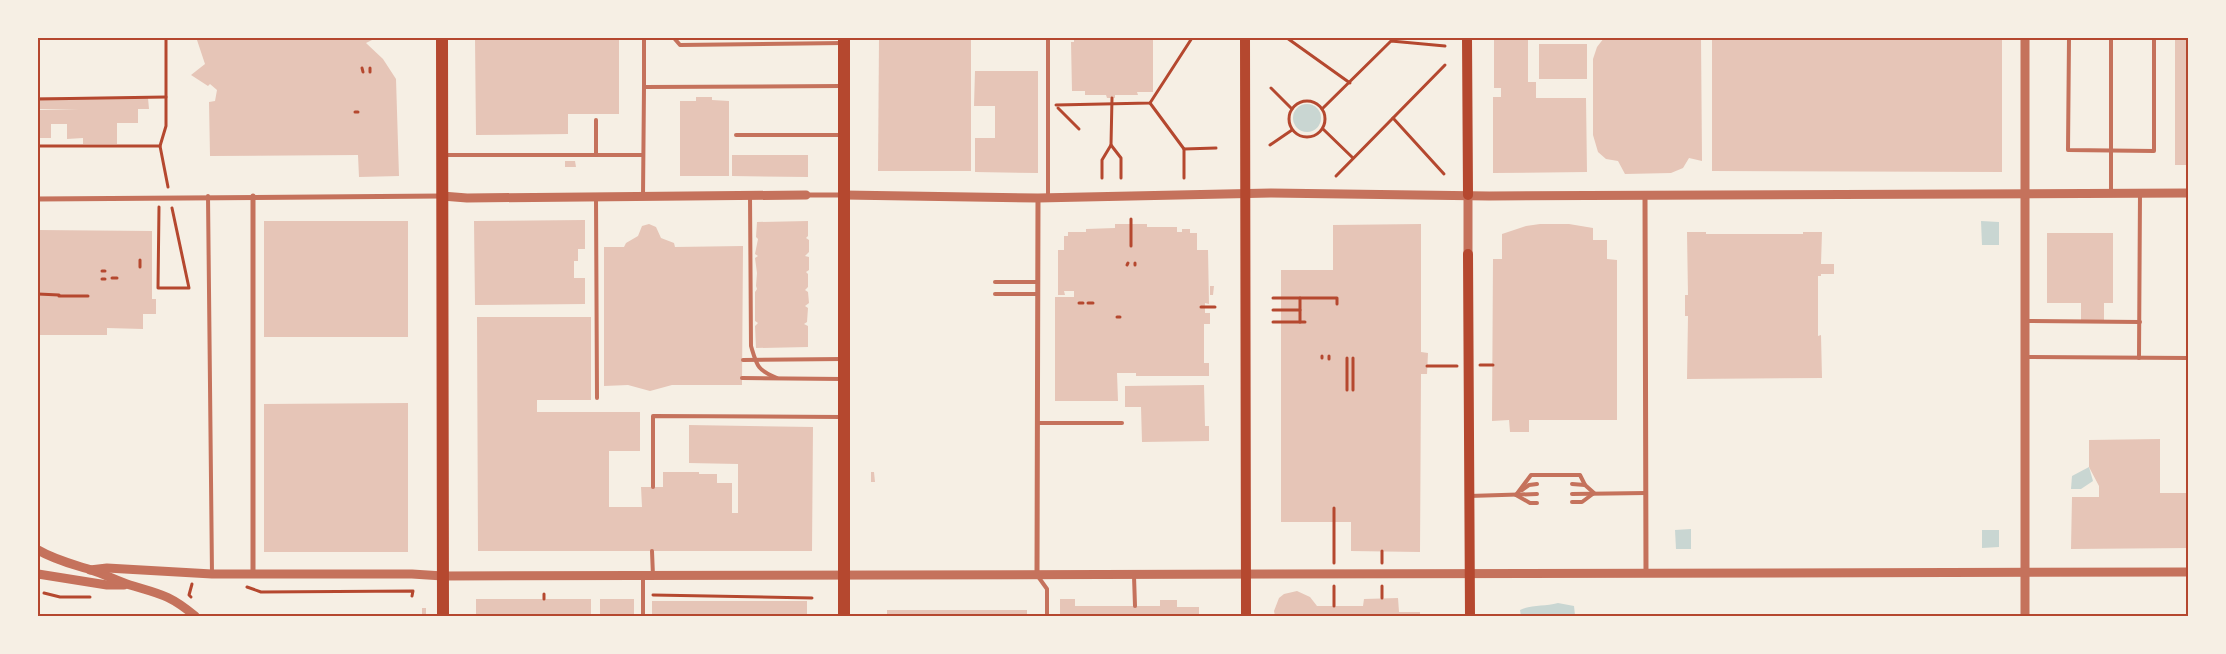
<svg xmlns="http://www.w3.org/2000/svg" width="2226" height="654" viewBox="0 0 2226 654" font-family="Commissioner,sans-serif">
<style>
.water{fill:#c9d6d2}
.building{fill:#e6c5b7}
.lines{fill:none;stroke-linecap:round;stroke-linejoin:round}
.path{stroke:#b5482f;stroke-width:3}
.service{stroke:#c5725c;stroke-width:4}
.minor{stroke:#c5725c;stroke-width:5}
.tertiary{stroke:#c5725c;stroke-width:9}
.secondary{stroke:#b5482f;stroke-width:10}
.primary{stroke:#b5482f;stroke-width:12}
.neatline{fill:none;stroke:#b5482f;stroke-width:2}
</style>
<rect width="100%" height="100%" fill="#f6efe4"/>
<g class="water">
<circle cx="1307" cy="118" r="14"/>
<polygon points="1981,221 1999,222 1999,245 1982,245"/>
<polygon points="2089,467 2093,481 2081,489 2071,489 2072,476"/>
<polygon points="1691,529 1691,549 1676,549 1675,530"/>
<polygon points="1982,530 1999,530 1999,547 1982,548"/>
<path d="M1558 603 1574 606 1575 615 1571 616H1521L1520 610C1532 604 1545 607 1558 603Z"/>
</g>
<g class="building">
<polygon points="200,38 376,38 366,43 383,59 396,79 399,176 359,177 358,155 210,156 209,102 215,101 217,90 210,84 208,86 191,75 205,64 197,40"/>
<polygon points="475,38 619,38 619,114 568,114 568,134 476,135"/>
<polygon points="879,38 971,38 971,171 878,171"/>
<polygon points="1074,38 1153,38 1153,92 1137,92 1138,95 1115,95 1115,98 1107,98 1106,95 1085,95 1085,91 1072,91 1071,42 1074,42"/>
<polygon points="1494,38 1528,38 1528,82 1536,82 1536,98 1586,98 1587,172 1493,173 1493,97 1501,97 1501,88 1494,88"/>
<polygon points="1604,38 1701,38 1702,161 1689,158 1683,168 1671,173 1625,174 1618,161 1606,159 1598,152 1593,135 1593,59 1597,47"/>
<polygon points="1712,38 2002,38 2002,172 1712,171"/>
<rect x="2175" y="38" width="13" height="127"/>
<rect x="1539" y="44" width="48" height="35"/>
<polygon points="975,71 1038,71 1038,173 975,172 975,138 995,138 995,106 974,106"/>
<polygon points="38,97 148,98 149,109 138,109 138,123 117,123 117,144 83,144 83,138 67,139 67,124 51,124 51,138 38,138 38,110 79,109 38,109"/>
<polygon points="696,97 712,97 712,100 729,101 729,176 680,176 680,101 696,101"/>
<polygon points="732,155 808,155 808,177 732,176"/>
<polygon points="565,161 575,161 576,167 565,167"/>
<polygon points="585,220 585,249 578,249 578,261 574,261 574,278 585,278 585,304 475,305 474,221"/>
<rect x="264" y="221" width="144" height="116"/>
<polygon points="808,221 808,236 806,238 809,240 809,252 805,256 809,257 809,270 806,272 808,274 808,287 805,290 808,292 809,303 805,306 808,308 807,322 804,324 808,326 808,347 756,348 755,326 758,323 755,321 755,292 757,289 756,286 757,273 755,258 758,256 755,254 758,239 756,237 757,222"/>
<polygon points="649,224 656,227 661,238 674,243 675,247 743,246 742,385 672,385 650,391 628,385 604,386 604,247 624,247 626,243 638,236 642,226"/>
<polygon points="1115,224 1147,224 1147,227 1177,227 1177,232 1182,232 1182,229 1190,229 1190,233 1197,233 1197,250 1208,250 1209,304 1205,303 1205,313 1210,313 1210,324 1204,324 1204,363 1209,363 1209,376 1136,376 1136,373 1117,373 1118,401 1055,401 1055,297 1074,297 1074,291 1064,291 1065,295 1058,295 1058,250 1064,250 1064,236 1068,236 1068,232 1086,232 1086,229 1115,228"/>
<polygon points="1421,224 1421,352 1428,353 1427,374 1421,374 1420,552 1351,551 1351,522 1281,522 1281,270 1333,270 1333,225"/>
<polygon points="1540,224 1569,224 1593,228 1593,240 1607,240 1607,259 1617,260 1617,420 1529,420 1529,432 1510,432 1509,420 1492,421 1493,259 1502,259 1502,234 1526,226"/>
<polygon points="38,230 152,231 152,299 156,299 156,314 143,314 143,329 107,328 107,335 38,335"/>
<polygon points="1687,232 1706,232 1706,234 1803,234 1803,232 1822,232 1821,264 1834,264 1834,274 1821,274 1821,276 1818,276 1818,336 1821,335 1822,378 1687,379 1688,316 1685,316 1685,295 1688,295"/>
<polygon points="2047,233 2113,233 2113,303 2104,303 2104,321 2081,321 2081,303 2047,303"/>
<polygon points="1210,286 1214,286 1213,295 1210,295"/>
<polygon points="477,317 591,317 591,400 537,400 537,412 640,412 640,451 609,451 609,507 642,507 641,487 663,487 663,472 699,472 699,474 717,474 717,483 732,483 732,513 738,513 738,464 689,463 689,425 813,427 812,551 478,551"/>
<polygon points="1204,385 1205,426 1209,426 1209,441 1142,442 1141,407 1125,407 1125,386"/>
<polygon points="408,403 408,552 264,552 264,404"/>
<polygon points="2160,439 2160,493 2188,493 2188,548 2071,549 2072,497 2099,497 2099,486 2089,467 2089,440"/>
<polygon points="871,472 874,472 875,482 871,482"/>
<polygon points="1297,591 1310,597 1317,606 1363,606 1364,599 1398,598 1399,612 1420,612 1420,616 1275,616 1274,611 1279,598 1284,594"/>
<rect x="476" y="599" width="115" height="17"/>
<rect x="600" y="599" width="34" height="17"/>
<polygon points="1060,599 1075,599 1075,606 1160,606 1160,600 1177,600 1177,607 1199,607 1199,616 1060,616"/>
<rect x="652" y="601" width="155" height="15"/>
<rect x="422" y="608" width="4" height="8"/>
<rect x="887" y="610" width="140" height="6"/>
</g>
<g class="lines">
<g class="path">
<polyline points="1287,38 1350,83"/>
<polyline points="362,68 363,72"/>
<polyline points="370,68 370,72"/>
<polyline points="1271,88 1292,109"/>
<polyline points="38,99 166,97"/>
<circle cx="1307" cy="119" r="18"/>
<polyline points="1150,103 1184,149"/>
<polyline points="1056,105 1150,103 1192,38"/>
<polyline points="1058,108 1079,129"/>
<polyline points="1322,109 1391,41 1445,46"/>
<polyline points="355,112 358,112"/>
<polyline points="1393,118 1445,65"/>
<polyline points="1323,129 1353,158"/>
<polyline points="1111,145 1112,98"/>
<polyline points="1270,145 1292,130"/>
<polyline points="38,146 160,146 166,126 166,38"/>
<polyline points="160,146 168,187"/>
<polyline points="1336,176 1393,118 1444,174"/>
<polyline points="1102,178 1102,160 1111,145 1121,158 1121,178"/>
<polyline points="1184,178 1184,149 1216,148"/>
<polyline points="159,207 158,288 189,288 172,208"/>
<polyline points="1131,219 1131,246"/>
<polyline points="1135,263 1135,265"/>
<polyline points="1127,265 1128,263"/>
<polyline points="140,267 140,260"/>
<polyline points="102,271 105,271"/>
<polyline points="112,278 117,278"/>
<polyline points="102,279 105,279"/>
<polyline points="38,294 59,295"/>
<polyline points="59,296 88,296"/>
<polyline points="1273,298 1300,298"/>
<polyline points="1079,303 1083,303"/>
<polyline points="1088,303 1093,303"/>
<polyline points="1201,307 1215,307"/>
<polyline points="1273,310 1300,310"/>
<polyline points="1117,317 1120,317"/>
<polyline points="1273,322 1305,322"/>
<polyline points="1300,322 1300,298 1337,298 1337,304"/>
<polyline points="1329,356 1329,359"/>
<polyline points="1322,358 1322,356"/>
<polyline points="1480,365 1493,365"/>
<polyline points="1427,366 1457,366"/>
<polyline points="1347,390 1347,358"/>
<polyline points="1353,390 1353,358"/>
<polyline points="1334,508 1334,563"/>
<polyline points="1382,551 1382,563"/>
<polyline points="1382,586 1382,598"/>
<polyline points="247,587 261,592 413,591 412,596"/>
<polyline points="44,593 60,597 90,597"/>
<polyline points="653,595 812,598"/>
<polyline points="191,597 189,595 192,584"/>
<polyline points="544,599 544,594"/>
<polyline points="1334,606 1334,586"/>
</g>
<g class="service">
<polyline points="644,38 644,87 841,86"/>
<polyline points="674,38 680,45 843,43"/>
<polyline points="2069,38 2068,150 2154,151 2154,38"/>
<polyline points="736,135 842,135"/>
<polyline points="444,155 643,155"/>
<polyline points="596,155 596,120"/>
<polyline points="2188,193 2188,317"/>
<polyline points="2111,194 2111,38"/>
<path d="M750 195 751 346C757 366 757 370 777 378"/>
<polyline points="208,196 212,574"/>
<polyline points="643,196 644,87"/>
<polyline points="596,198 597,398"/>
<polyline points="1048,198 1048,38"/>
<polyline points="995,282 1038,282"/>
<polyline points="995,294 1038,294"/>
<polyline points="2025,321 2140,322"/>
<polyline points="2025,357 2188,358"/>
<polyline points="2139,358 2140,193"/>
<polyline points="743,360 843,359"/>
<polyline points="742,378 842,379"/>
<polyline points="1037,423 1122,423"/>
<polyline points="653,487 653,416 842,417"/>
<polyline points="1522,490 1529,485 1537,484"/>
<polyline points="1572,494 1646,493"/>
<polyline points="1516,495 1531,475 1580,475 1585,485"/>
<polyline points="1516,495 1530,503 1537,503"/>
<polyline points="1469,496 1537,494"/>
<polyline points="1572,502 1582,502 1594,493 1585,485 1572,484"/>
<polyline points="652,551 653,576"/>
<polyline points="1037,575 1047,589 1047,616"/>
<polyline points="1134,576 1135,606"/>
<polyline points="643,616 643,576"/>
</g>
<g class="minor">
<polyline points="806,195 843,195"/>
<polyline points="1645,195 1646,574"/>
<polyline points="38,199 442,196"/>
<polyline points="253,574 253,196"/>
<polyline points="1037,575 1038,198"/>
</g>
<g class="tertiary">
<polyline points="2025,38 2025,616"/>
<polyline points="844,195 1038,198 1271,193 1489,196 2188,193"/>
<polyline points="1468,195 1468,254"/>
<polyline points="442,196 467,198 806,195"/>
<path d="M38 550C55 560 72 564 91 570 104 574 117 581 130 585 160 594 170 595 195 616"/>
<polyline points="90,570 107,568 212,574 412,574 443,576 2188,572"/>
<polyline points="38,574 107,585 124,585"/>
</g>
<g class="secondary">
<polyline points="1245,38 1246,616"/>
<polyline points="1467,38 1468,195"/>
<polyline points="1468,254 1470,616"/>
</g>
<g class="primary">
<polyline points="442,38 443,616"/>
<polyline points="844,38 844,616"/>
</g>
</g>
<rect width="2226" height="654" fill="none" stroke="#f6efe4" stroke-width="78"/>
<rect x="39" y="39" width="2148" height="576" class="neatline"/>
</svg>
